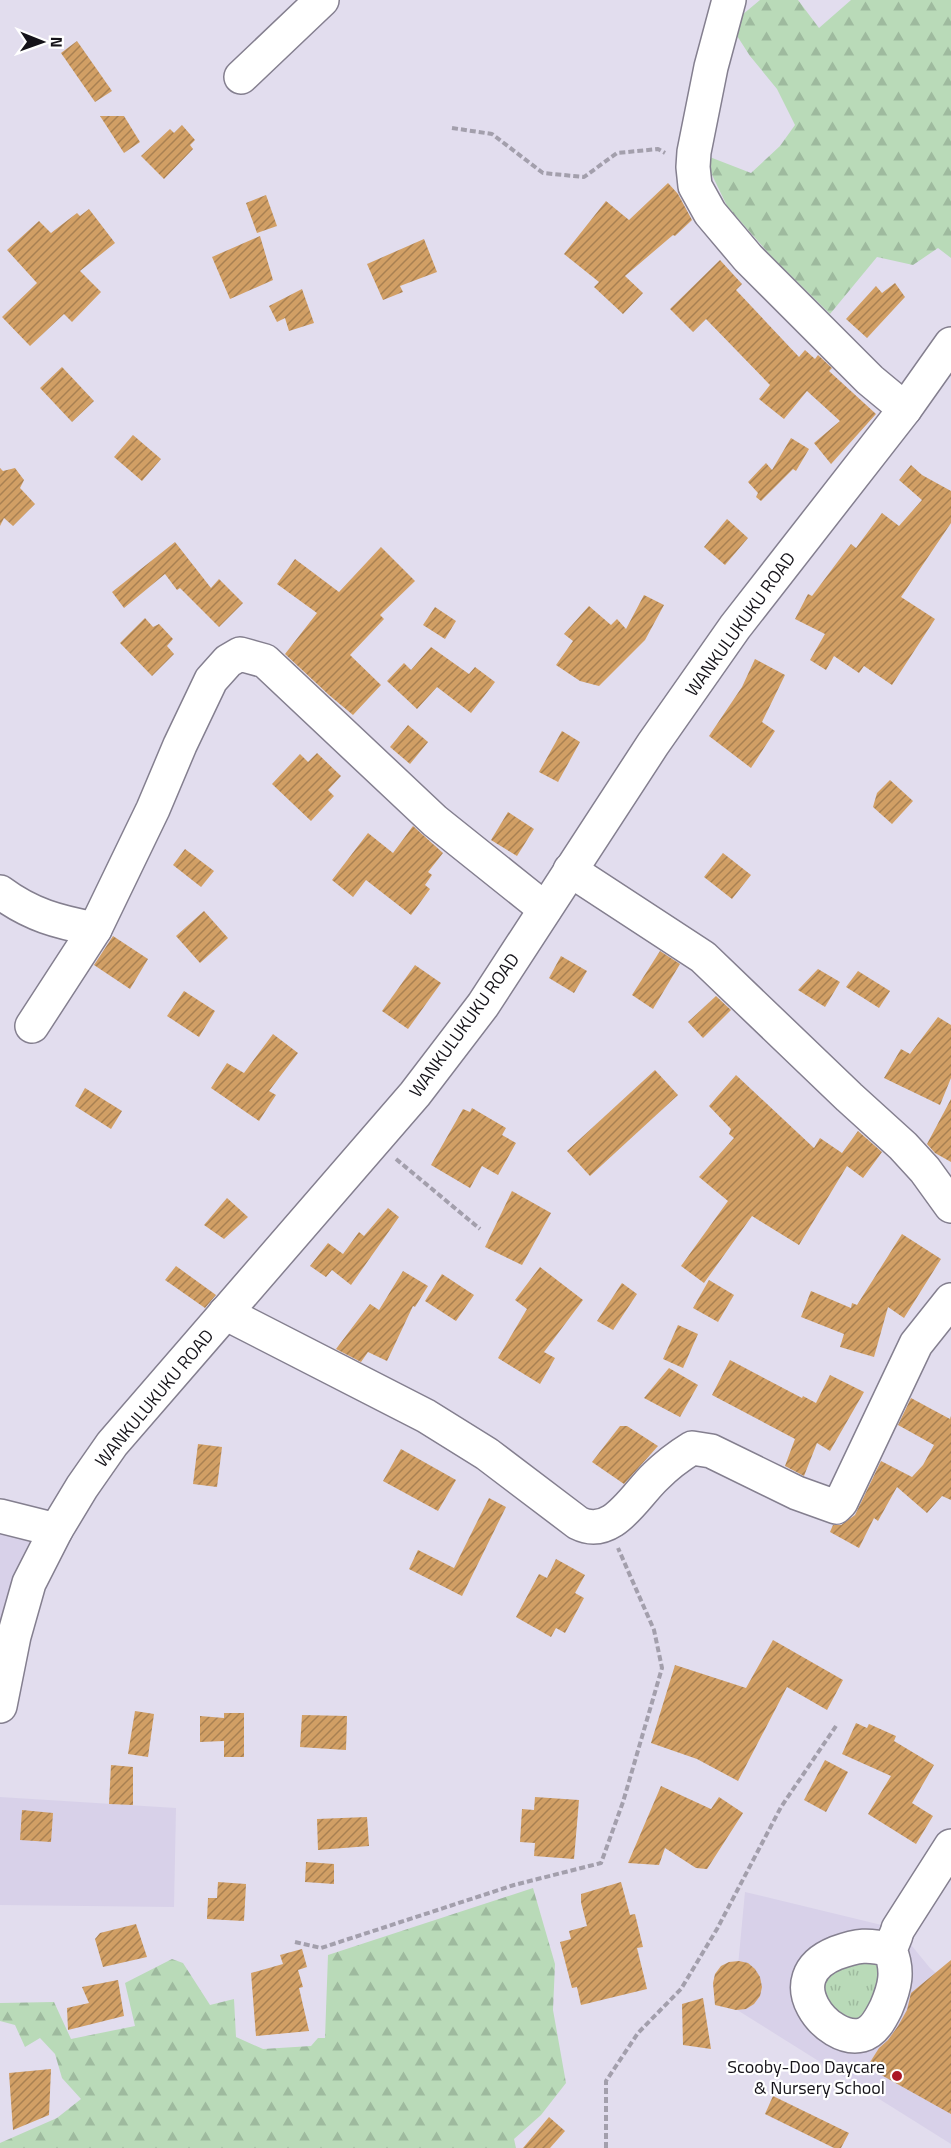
<svg xmlns="http://www.w3.org/2000/svg" width="951" height="2148" viewBox="0 0 951 2148" font-family="'Titillium Web',sans-serif">
<style>
.built{fill:#d8d1e9}
.grass{fill:url(#grass-tufts)}
.forest{fill:url(#forest-firs)}
.building{fill:url(#building-hatch)}
.lines{fill:none;stroke-linecap:round;stroke-linejoin:round}
.minor-casing{stroke:#847f8f;stroke-width:36}
.major-casing{stroke:#847f8f;stroke-width:36}
.path{stroke:#a39fac;stroke-width:4;stroke-dasharray:6 3;stroke-linecap:butt}
.minor{stroke:#fff;stroke-width:33}
.major{stroke:#fff;stroke-width:33}
.poi-dot{fill:#ab1725;stroke:#fff;stroke-width:2}
.labels{text-anchor:middle;dominant-baseline:central;stroke-width:4.5;stroke-linejoin:round;paint-order:stroke}
.street-label{font-size:18px;fill:#151319;stroke:#fff}
.poi-label{font-size:18px;fill:#151319;stroke:#fff;text-anchor:end}
</style>
<defs>
<pattern id="grass-tufts" width="24" height="20" patternUnits="userSpaceOnUse" patternTransform="scale(1.5)"><rect width="24" height="20" fill="#b9dab8"/><path d="M3 7l-1-3M5 7V3M7 7l1-3M15 17l-1-3M17 17v-4M19 17l1-3" fill="none" stroke="#9eba9e"/></pattern>
<pattern id="forest-firs" width="22" height="20" patternUnits="userSpaceOnUse" patternTransform="scale(1.5)"><rect width="22" height="20" fill="#b9dab8"/><path d="M5 1l3.5 6h-7zM16 11l3.5 6h-7z" fill="#9eba9e"/></pattern>
<pattern id="building-hatch" width="6" height="6" patternUnits="userSpaceOnUse" patternTransform="scale(1.5)"><rect width="6" height="6" fill="#d19f65"/><path d="M-1 1l2-2M0 6l6-6M5 7l2-2" fill="none" stroke="#a88052"/></pattern>
</defs>
<rect width="100%" height="100%" fill="#e2ddee"/>
<g class="built">
<polygon points="0,1529 38,1538 0,1674"/>
<polygon points="0,1797 176,1808 174,1907 0,1905"/>
<polygon points="745,1892 898,1929 930,1968 951,1986 951,2144 734,2008"/>
</g>
<polygon class="grass" points="859,1952 886,1960 875,2017 846,2025 812,1992 816,1971"/>
<g class="forest">
<polygon points="760,0 798,0 819,28 851,0 951,0 951,258 938,248 913,265 877,257 830,314 772,257 727,206 702,154 751,173 780,146 795,125 777,89 750,56 730,25"/>
<polygon points="533,1888 555,1964 553,2010 566,2083 541,2115 514,2139 516,2148 0,2148 0,2143 57,2118 81,2099 62,2078 55,2054 40,2038 25,2047 15,2025 0,2021 0,2003 54,2002 71,2039 135,2026 125,1983 172,1959 183,1963 210,2005 234,1999 236,2037 263,2049 311,2046 318,2038 325,2038 328,1955"/>
</g>
<g class="building">
<polygon points="77,41 112,91 95,102 61,53"/>
<polygon points="100,116 124,116 140,142 124,153"/>
<polygon points="182,125 195,140 190,145 193,149 164,179 141,156 170,129 174,133"/>
<polygon points="668,183 678,194 692,220 675,236 673,235 625,276 643,293 623,314 594,287 599,282 564,254 606,201 629,220"/>
<polygon points="266,195 277,226 257,233 246,203"/>
<polygon points="89,209 115,243 80,271 101,292 72,322 64,314 30,346 2,317 37,283 7,250 39,221 51,233 77,213 80,216"/>
<polygon points="260,236 273,280 230,299 212,257"/>
<polygon points="424,239 437,272 400,286 403,292 383,300 367,264"/>
<polygon points="720,260 742,284 736,290 799,357 805,350 815,359 818,355 832,368 829,371 876,414 831,464 814,443 840,421 807,391 784,419 759,399 770,385 706,319 693,332 670,309"/>
<polygon points="895,283 905,297 867,338 846,319 876,286 882,293"/>
<polygon points="302,289 314,323 289,331 285,318 277,322 269,306"/>
<polygon points="62,367 94,401 72,422 40,388"/>
<polygon points="133,435 161,459 142,481 114,457"/>
<polygon points="791,438 809,449 796,471 793,469 761,501 756,497 758,493 748,482 766,463 772,470"/>
<polygon points="911,465 922,475 951,491 951,523 901,597 935,619 892,685 864,666 859,673 834,656 826,670 810,660 825,634 795,619 808,594 812,596 851,544 856,548 882,513 899,526 922,500 899,480"/>
<polygon points="0,468 3,471 15,468 24,480 20,488 35,504 13,526 4,518 0,526"/>
<polygon points="727,519 748,538 725,565 704,547"/>
<polygon points="175,542 211,588 219,579 243,603 219,627 180,588 177,590 165,574 124,608 112,592"/>
<polygon points="381,547 415,581 380,615 384,619 350,655 381,685 353,715 329,695 285,654 317,613 277,584 295,559 339,592"/>
<polygon points="644,595 664,605 645,640 599,686 580,681 556,665 573,641 564,634 589,606 611,625 617,619 626,629"/>
<polygon points="435,607 456,621 445,639 423,625"/>
<polygon points="145,618 153,627 159,624 173,639 167,646 174,654 152,676 120,643"/>
<polygon points="431,647 469,674 475,667 495,682 471,713 437,687 417,709 387,681 404,663 411,670"/>
<polygon points="755,659 785,675 762,722 775,731 751,768 709,736 742,687"/>
<polygon points="408,725 428,742 410,764 390,747"/>
<polygon points="562,731 580,742 558,782 539,772"/>
<polygon points="317,753 341,776 328,790 334,796 311,821 272,784 300,754 308,762"/>
<polygon points="890,780 913,801 892,824 873,807 877,793"/>
<polygon points="508,812 534,829 517,856 491,840"/>
<polygon points="413,826 443,853 428,872 432,875 425,885 430,889 411,915 366,880 353,897 332,880 368,833 393,853"/>
<polygon points="185,849 214,871 201,887 173,865"/>
<polygon points="723,853 751,875 732,899 704,877"/>
<polygon points="204,911 228,938 200,963 176,936"/>
<polygon points="113,936 148,959 130,989 94,965"/>
<polygon points="660,951 680,964 653,1009 632,995"/>
<polygon points="561,956 587,971 574,993 549,978"/>
<polygon points="415,965 441,983 408,1029 382,1011"/>
<polygon points="818,969 840,982 825,1007 798,990"/>
<polygon points="858,971 890,991 879,1008 846,987"/>
<polygon points="184,991 215,1011 199,1037 167,1016"/>
<polygon points="716,996 731,1010 703,1038 688,1022"/>
<polygon points="938,1017 951,1025 951,1078 940,1105 884,1078 901,1049 910,1054"/>
<polygon points="273,1034 298,1053 269,1091 276,1095 259,1121 211,1088 227,1063 244,1073"/>
<polygon points="655,1070 678,1095 590,1176 567,1151"/>
<polygon points="736,1075 814,1148 820,1138 842,1153 858,1131 882,1152 863,1178 847,1166 799,1245 752,1216 704,1283 681,1266 728,1201 699,1177 734,1138 729,1134 731,1129 709,1106"/>
<polygon points="85,1088 122,1111 111,1129 75,1106"/>
<polygon points="951,1099 951,1162 935,1153 927,1144"/>
<polygon points="472,1108 506,1128 502,1135 516,1143 498,1175 482,1166 470,1188 431,1165 463,1109 470,1112"/>
<polygon points="512,1191 551,1213 522,1265 485,1247"/>
<polygon points="227,1198 248,1217 224,1239 204,1225"/>
<polygon points="388,1208 399,1217 351,1285 332,1270 326,1277 310,1266 328,1243 343,1254 359,1232 364,1236"/>
<polygon points="902,1234 941,1259 904,1318 888,1307 874,1357 840,1347 844,1334 801,1317 811,1291 851,1308 852,1303 857,1305"/>
<polygon points="176,1266 216,1295 205,1308 165,1280"/>
<polygon points="540,1267 583,1300 544,1352 555,1358 540,1384 498,1358 527,1309 515,1300"/>
<polygon points="403,1271 428,1286 415,1307 413,1306 387,1361 368,1352 361,1362 336,1349 370,1304 379,1310"/>
<polygon points="442,1274 474,1295 456,1321 425,1301"/>
<polygon points="709,1280 734,1295 718,1322 693,1308"/>
<polygon points="622,1283 637,1294 613,1330 597,1321"/>
<polygon points="678,1325 698,1334 683,1368 663,1359"/>
<polygon points="730,1360 802,1398 803,1396 816,1403 830,1375 864,1392 830,1451 817,1443 804,1476 785,1466 795,1439 712,1395"/>
<polygon points="669,1368 698,1385 680,1417 644,1398"/>
<polygon points="911,1398 950,1419 951,1416 951,1500 942,1496 927,1513 897,1487 878,1521 874,1518 859,1548 830,1532 833,1525 841,1525 855,1515 881,1461 912,1477 923,1465 934,1445 898,1425"/>
<polygon points="620,1426 627,1426 658,1446 624,1484 592,1462"/>
<polygon points="198,1444 222,1447 217,1487 193,1484"/>
<polygon points="401,1449 456,1480 438,1511 383,1481"/>
<polygon points="489,1498 506,1507 462,1596 409,1569 418,1550 454,1568"/>
<polygon points="556,1559 585,1575 575,1593 584,1598 565,1633 556,1628 551,1637 516,1617 539,1574 547,1578"/>
<polygon points="773,1640 843,1680 827,1710 787,1687 738,1781 697,1759 651,1743 675,1665 746,1688"/>
<polygon points="135,1711 154,1714 148,1757 128,1754"/>
<polygon points="224,1713 244,1713 244,1757 224,1757 224,1741 200,1742 200,1716 224,1718"/>
<polygon points="302,1715 347,1716 346,1750 300,1747"/>
<polygon points="856,1723 867,1728 869,1724 896,1736 894,1741 934,1765 912,1803 933,1816 916,1844 868,1814 891,1776 842,1754"/>
<polygon points="825,1760 848,1772 826,1812 804,1800"/>
<polygon points="111,1765 133,1767 133,1805 109,1804"/>
<polygon points="661,1786 711,1809 719,1797 743,1813 707,1869 696,1868 665,1848 659,1865 628,1863"/>
<polygon points="535,1797 579,1800 574,1859 534,1856 535,1843 520,1842 522,1809 534,1810"/>
<polygon points="22,1810 53,1813 51,1842 20,1840"/>
<polygon points="367,1817 369,1846 318,1850 317,1819"/>
<polygon points="306,1862 334,1864 334,1884 305,1882"/>
<polygon points="218,1882 246,1884 244,1921 207,1919 208,1898 217,1898"/>
<polygon points="621,1882 630,1915 635,1914 643,1947 637,1948 647,1989 581,2005 577,1987 572,1988 560,1942 571,1939 569,1931 587,1926 581,1902 581,1894"/>
<polygon points="136,1924 147,1957 103,1967 95,1939 100,1933"/>
<polygon points="302,1949 307,1967 298,1970 303,1987 299,1988 309,2031 256,2036 251,1973 283,1964 280,1955"/>
<polygon points="951,1960 951,2114 867,2067 879,2048 888,2040 898,2026 907,2010 911,1993"/>
<polygon points="739,1961 748,1963 755,1969 760,1977 762,1987 760,1996 754,2004 746,2009 736,2010 715,2005 713,1983 715,1974 721,1966 729,1962"/>
<polygon points="118,1980 124,2016 68,2030 67,2008 89,2003 82,1987"/>
<polygon points="703,1998 711,2049 683,2045 682,2004"/>
<polygon points="51,2069 49,2115 13,2130 9,2073"/>
<polygon points="773,2096 849,2133 841,2148 834,2148 765,2114"/>
<polygon points="549,2117 565,2131 550,2148 523,2148"/>
</g>
<g class="lines">
<defs>
<g id="minor">
<polyline points="729,0 711,67 694,152 693,167 695,186 710,213 748,258 870,380 905,409"/>
<polyline points="241,77 322,0"/>
<polyline points="570,870 703,957 849,1097 903,1146 925,1170 951,1206"/>
<path d="M0 892C31 915 58 922 95 929"/>
<polyline points="32,1026 95,929 153,809 180,745 211,680 228,661 240,654 265,661 435,821 545,909"/>
<path d="M225 1313 426 1416 487 1454 578 1523C612 1540 634 1497 655 1477 666 1466 679 1456 692 1448L711 1451 797 1493 836 1507 841 1502 916 1344 951 1300"/>
<polyline points="0,1516 56,1530"/>
<polyline points="898,1929 951,1846"/>
<path d="M890 1950C899 1971 895 1987 886 2008 881 2018 874 2032 862 2035 828 2044 774 1978 836 1953 858 1945 868 1944 890 1950L896 1935"/>
</g>
<polyline id="major" points="0,1706 14,1636 29,1583 56,1530 82,1487 112,1444 415,1094 483,1005 653,744 735,627 905,409 951,344"/>
</defs>
<use href="#minor" class="minor-casing"/>
<use href="#major" class="major-casing"/>
<g class="path">
<polyline points="452,128 492,134 543,173 584,177 617,153 658,149 665,153"/>
<polyline points="396,1159 480,1229"/>
<polyline points="295,1942 321,1948 514,1885 601,1863 623,1802 662,1668 654,1630 618,1548"/>
<polyline points="606,2148 606,2081 638,2033 681,1989 717,1929 781,1807 836,1726"/>
</g>
<use href="#minor" class="minor"/>
<use href="#major" class="major"/>
</g>
<circle class="poi-dot" cx="897" cy="2076" r="6"/>
<g class="labels">
<g class="street-label">
<text transform="translate(740 624) rotate(-54)">WANKULUKUKU ROAD</text>
<text transform="translate(464 1025) rotate(-54)">WANKULUKUKU ROAD</text>
<text transform="translate(154 1398) rotate(-50)">WANKULUKUKU ROAD</text>
</g>
<g class="poi-label">
<text x="885" y="2066">Scooby-Doo Daycare<tspan x="885" dy="21">&amp; Nursery School</tspan></text>
</g>
</g>
<g transform="translate(42 42) rotate(91)" stroke="#ffffff" stroke-width="4.5" paint-order="stroke">
<path d="M0-4.5L10 22L0 15L-10 22Z" fill="#151319"/>
<text y="-9" font-size="16" font-weight="bold" text-anchor="middle" fill="#151319">N</text>
</g>
</svg>
